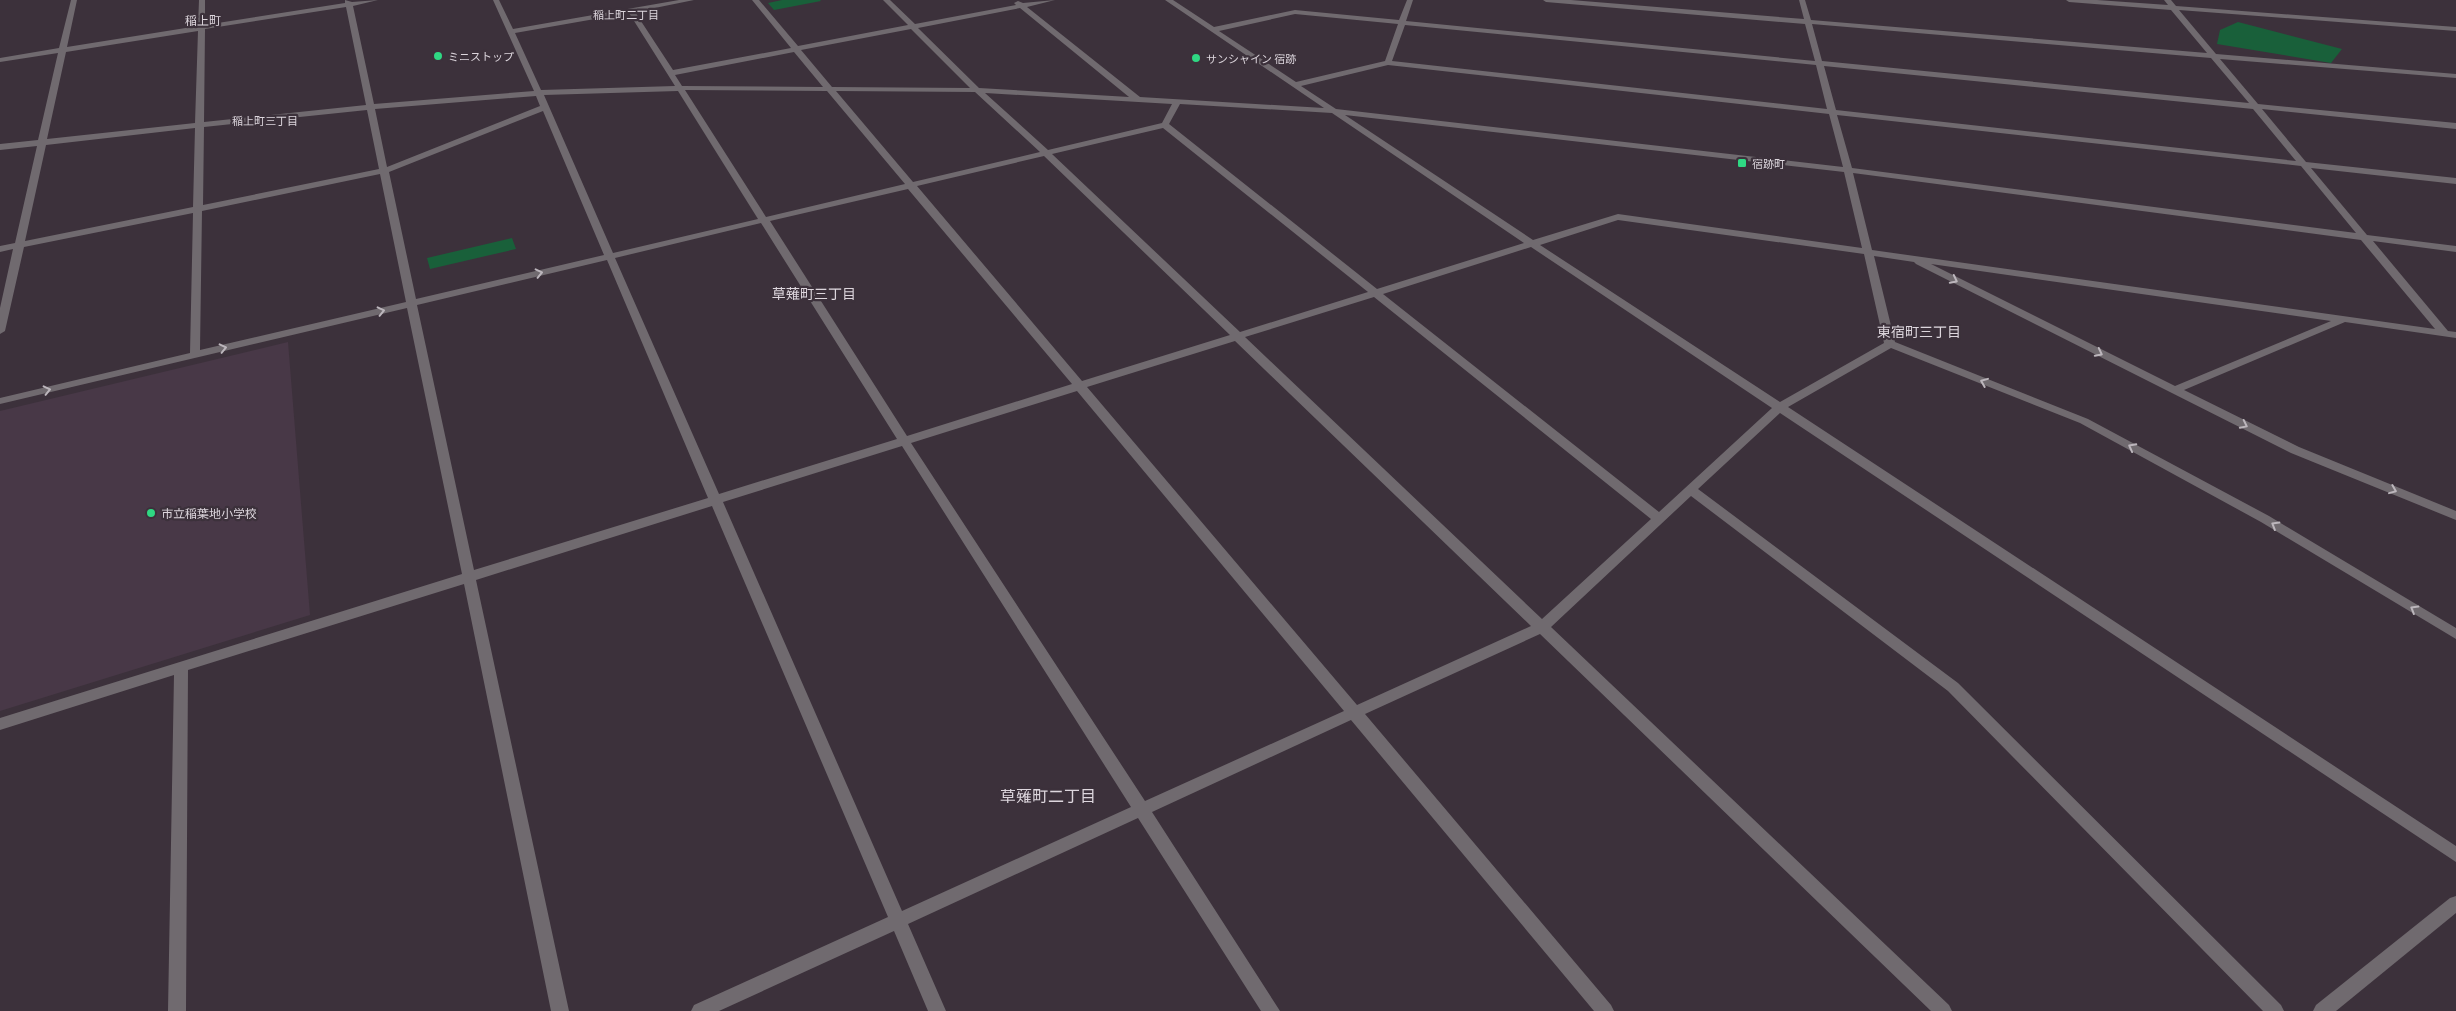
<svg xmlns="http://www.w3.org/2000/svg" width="2456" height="1011" viewBox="0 0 2456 1011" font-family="Manrope,'Noto Sans JP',sans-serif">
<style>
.built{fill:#483847}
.green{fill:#19603a}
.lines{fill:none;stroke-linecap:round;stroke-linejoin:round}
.minor{fill:#706a6f;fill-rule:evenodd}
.oneway{stroke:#bcb6bc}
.poi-dot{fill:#2fd883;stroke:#3c313b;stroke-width:2}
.labels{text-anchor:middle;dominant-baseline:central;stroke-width:4.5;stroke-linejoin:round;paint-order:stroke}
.far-neighbourhood-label{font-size:11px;fill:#ddd6dd;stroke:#3c313b}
.far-poi-label{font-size:11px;fill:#ddd6dd;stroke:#3c313b;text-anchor:start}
.far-quarter-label{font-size:12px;fill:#ddd6dd;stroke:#3c313b}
.poi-label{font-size:12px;fill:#ddd6dd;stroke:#3c313b;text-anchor:start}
.neighbourhood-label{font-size:14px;fill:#ddd6dd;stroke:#3c313b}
.near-neighbourhood-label{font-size:16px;fill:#ddd6dd;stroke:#3c313b}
</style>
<rect width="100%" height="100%" fill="#3c313b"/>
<polygon class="built" points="288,342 310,615 0,711 0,411"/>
<g class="green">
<polygon points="782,0 820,0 821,1 774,10 768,3"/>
<polygon points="2238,22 2342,49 2331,63 2217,44 2220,30"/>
<polygon points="512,238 516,249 430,269 427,258"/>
</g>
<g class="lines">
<g class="minor">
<path d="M71 0H77L67 47 198 26 199 0H205V25L345 3V0L352 2 378 0 353 6 374 104 534 91 493 0H499L513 29 679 0H694L635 12 673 70 791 48 752 0H759L798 46 908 25 883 0H890L915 24 1016 5 1014 3 1018 1 1023 3 1055 0 1027 7 1140 97 1324 108 1165 0H1173L1214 27 1295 10 1399 20 1407 0H1413L1406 21 1815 61 1805 24 1546 2 1543 0H1571L1804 19 1799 0H1805L1811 20 2207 53 2171 10 2069 2 2066 0H2097L2168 5 2164 0H2171L2176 6 2456 27V31L2179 10 2216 54 2456 74V78L2220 59 2258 104 2456 123V129L2262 109 2306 162 2456 178V184L2311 168 2367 235 2456 246V252L2373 241 2448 331 2456 332V338L2345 322 2184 390 2299 447 2456 511V520L2291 453 1916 264 1914 262 1874 256 1895 342 2088 419 2269 516 2456 628V639L2261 522 2080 423 1891 348 1788 407 2456 846V862L1780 413 1698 489 1958 683 2281 1005 2284 1011H2263L1948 691 1691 496 1551 627 1949 1005 1952 1011H1931L1540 634 1365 714 1611 1005 1614 1011H1594L1351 720 1152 812 1280 1011H1261L1138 818 908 924 946 1011H928L894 931 719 1011H691L694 1005 888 917 712 506 476 580 569 1011H551L464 584 188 670 186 1011H168L174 675 0 730V718L462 574 407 308 0 404V398L190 353 193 213 24 247 5 331 0 334V308L13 249 0 252V246L15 243 37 146 0 150V144L38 140 58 53 0 62V58L59 48ZM346 7 366 105 204 122 205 29ZM1020 8 1129 97 979 88 918 28ZM629 13 675 86 541 90 515 33ZM1295 14 1398 24 1385 61 1296 82 1219 31ZM1812 24 2211 58 2249 103 1822 61ZM1405 25 1816 65 1827 109 1392 61ZM911 29 970 88 832 87 801 50ZM198 31 195 123 47 139 66 52ZM794 52 823 87 682 86 675 75ZM1388 65 1829 114 1843 167 1336 109 1301 86ZM1824 66 2253 109 2296 161 1836 110ZM685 90 827 91 905 184 766 217ZM678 91 758 219 613 253 544 95ZM836 91 975 92 1040 152 913 182ZM985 93 1172 104 1162 123 1048 150ZM536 96 540 106 387 167 375 109ZM1180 104 1332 113 1524 243 1377 289 1169 124ZM367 110 379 169 203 205 204 127ZM543 111 604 255 416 299 389 172ZM1345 115 1844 172 1862 248 1618 214 1533 240ZM1837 115 2301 166 2356 233 1852 168ZM195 128 193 207 25 241 46 145ZM1163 128 1368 292 1240 332 1052 154ZM1044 156 1230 335 1082 381 917 186ZM1853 173 2361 240 2435 329 1872 250ZM380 174 406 302 200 350 202 211ZM908 189 1072 384 907 436 770 221ZM1618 220 1864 254 1884 343 1780 402 1540 245ZM761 223 897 439 719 494 615 258ZM1531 247 1772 408 1659 512 1383 294ZM607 260 708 498 474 570 417 305ZM1931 264 2331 321 2175 386ZM1374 297 1651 519 1542 619 1245 337ZM1235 341 1531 626 1357 705 1087 387ZM1077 391 1344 711 1145 801 911 443ZM902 446 1131 807 902 911 723 502Z"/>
<polygon points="2456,896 2456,913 2336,1011 2313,1011 2316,1005 2450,898"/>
</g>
</g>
<defs><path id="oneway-chevron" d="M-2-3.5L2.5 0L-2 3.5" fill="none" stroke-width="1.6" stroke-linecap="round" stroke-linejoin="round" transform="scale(1.25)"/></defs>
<g class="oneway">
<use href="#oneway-chevron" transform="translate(539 273) rotate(-13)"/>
<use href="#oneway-chevron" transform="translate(1954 280) rotate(27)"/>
<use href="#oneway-chevron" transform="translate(381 311) rotate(-13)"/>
<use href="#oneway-chevron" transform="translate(223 348) rotate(-13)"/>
<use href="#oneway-chevron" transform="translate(2099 353) rotate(27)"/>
<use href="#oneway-chevron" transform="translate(1984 382) rotate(-158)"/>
<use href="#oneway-chevron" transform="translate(47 390) rotate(-13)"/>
<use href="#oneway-chevron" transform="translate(2244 425) rotate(26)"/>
<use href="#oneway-chevron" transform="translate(2132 447) rotate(-152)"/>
<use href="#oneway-chevron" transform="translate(2393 490) rotate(22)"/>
<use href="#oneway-chevron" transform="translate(2275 525) rotate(-149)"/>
<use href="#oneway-chevron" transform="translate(2414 609) rotate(-149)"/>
</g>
<g class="poi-dot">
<circle cx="438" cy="56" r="5"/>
<circle cx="1196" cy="58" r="5"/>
<rect x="1737" y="158" width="10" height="10" rx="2.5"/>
<circle cx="151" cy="513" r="5"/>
</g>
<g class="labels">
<g class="far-neighbourhood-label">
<text x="626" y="14">稲上町二丁目</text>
<text x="265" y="120">稲上町三丁目</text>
</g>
<g class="far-poi-label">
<text x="448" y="56">ミニストップ</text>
<text x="1206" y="58">サンシャイン 宿跡</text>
<text x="1752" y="163">宿跡町</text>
</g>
<g class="far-quarter-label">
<text x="203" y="20">稲上町</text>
</g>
<g class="poi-label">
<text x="161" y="513">市立稲葉地小学校</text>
</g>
<g class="neighbourhood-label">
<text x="814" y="293">草薙町三丁目</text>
<text x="1919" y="331">東宿町三丁目</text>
</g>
<g class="near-neighbourhood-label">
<text x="1048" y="796">草薙町二丁目</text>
</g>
</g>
</svg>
